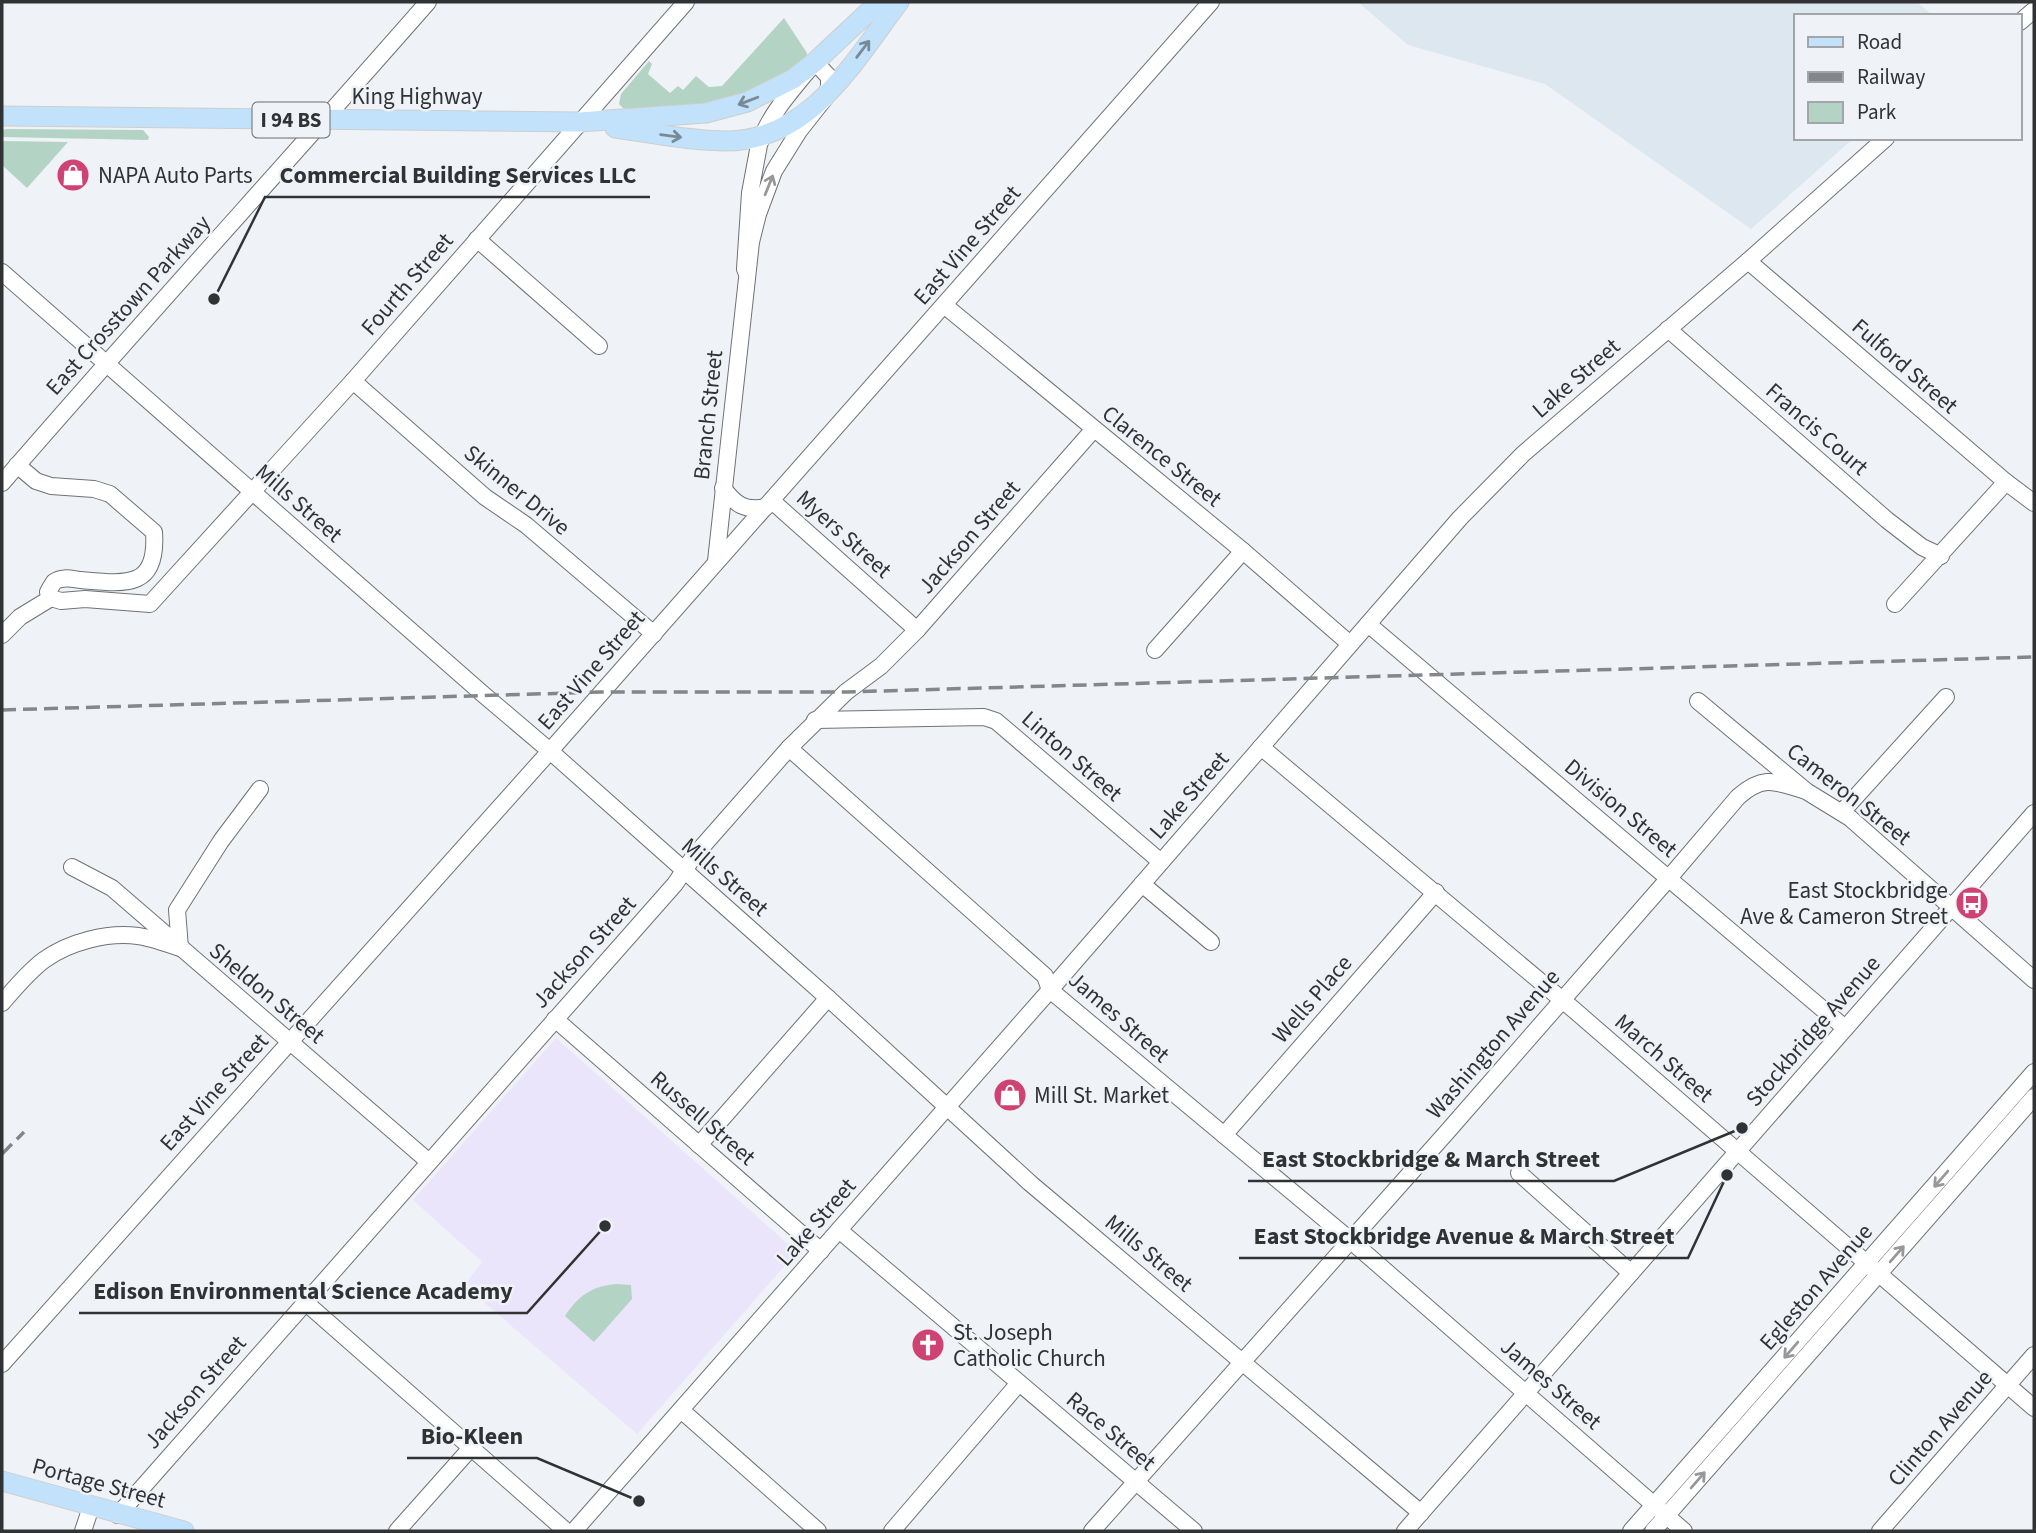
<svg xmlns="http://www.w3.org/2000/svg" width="2036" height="1533" viewBox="0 0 2036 1533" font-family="'Source Sans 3',sans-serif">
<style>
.built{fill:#dce7f0}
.education{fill:#eae5fb}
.green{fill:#b3d3c4}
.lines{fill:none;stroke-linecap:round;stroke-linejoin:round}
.minor-casing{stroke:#6f7275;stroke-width:18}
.major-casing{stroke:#cecece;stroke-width:21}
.minor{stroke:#fff;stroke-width:16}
.major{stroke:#c1e2fa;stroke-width:19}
.rail{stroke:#848689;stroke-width:3.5;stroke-dasharray:14 7;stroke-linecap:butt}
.oneway{stroke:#798a97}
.oneway2{stroke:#98989a}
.labels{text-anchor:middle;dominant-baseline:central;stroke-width:5;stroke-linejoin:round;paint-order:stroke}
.shield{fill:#eff3f7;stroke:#6a6c6e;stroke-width:2}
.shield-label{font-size:21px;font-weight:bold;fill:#313234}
.street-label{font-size:23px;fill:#313234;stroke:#eff3f7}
.poi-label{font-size:23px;fill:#313234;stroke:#eff3f7;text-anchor:start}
.leader{fill:none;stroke:#313234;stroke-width:2.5}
.callout-dot{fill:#313234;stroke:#eff3f7;stroke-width:2.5}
.callout-label{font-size:24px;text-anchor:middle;font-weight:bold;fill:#313234;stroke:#eff3f7;stroke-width:5;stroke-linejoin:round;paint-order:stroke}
</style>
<rect width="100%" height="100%" fill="#eff3f7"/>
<polygon class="built" points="1358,2 1917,2 1933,16 1796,16 1796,138 1854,138 1751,229 1545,84 1408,45"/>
<polygon class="education" points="556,1038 797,1252 637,1434 464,1285 482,1262 413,1200"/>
<g class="green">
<path d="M784 18 807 53 806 59C795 66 785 75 774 81 727 105 682 108 630 110L623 108 619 104 621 94 649 61 652 64 648 74 670 93 678 86 683 90 696 76 709 87 722 86Z"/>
<polygon points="7,129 143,130 149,137 148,140 2,137 2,130"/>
<polygon points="2,141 68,142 27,188 2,165"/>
<path d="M616 1284 631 1285 632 1299 594 1342 565 1316C578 1296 592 1286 616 1284Z"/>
</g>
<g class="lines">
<defs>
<g id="minor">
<polyline points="2020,22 2034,10"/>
<polyline points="477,239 599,346"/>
<polyline points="1748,261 2006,482 2034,503"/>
<polyline points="2,272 484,695 550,751 828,998 1030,1183 1421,1513"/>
<polyline points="944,305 1243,551 1350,644"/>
<polyline points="1668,329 1887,520 1922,547 1941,556"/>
<polyline points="353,381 485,497 526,525 654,634"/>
<path d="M17 465 36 481 51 486 94 489 110 494 154 532C158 589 126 584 81 580 72 579 62 576 54 582 52 585 50 588 48 592L51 598 61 601 85 599 150 604 353 381 686 2"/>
<path d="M2 483C142 321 287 163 428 2"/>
<path d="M723 488C736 505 744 511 766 507"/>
<polyline points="772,501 917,630"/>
<path d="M716 561 751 242 758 214 774 171 799 131 825 98 829 87V77L815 62C794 88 769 114 759 145L750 193 745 269 747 274"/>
<polyline points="1895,604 2006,482"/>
<polyline points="1368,624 1845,1028"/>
<polyline points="2,635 20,617 51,598"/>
<polyline points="1155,650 1243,551"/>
<polyline points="1698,701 1806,791 1850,818 2034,980"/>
<polyline points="815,720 984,717 996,721 1161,862"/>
<polyline points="1261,747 1573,1009 2034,1408"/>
<polyline points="789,748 1045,976 1050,990 1350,1240 1684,1531"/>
<polyline points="1842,812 1946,697"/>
<polyline points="72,867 112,888 428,1161"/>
<polyline points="1142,884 1211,942"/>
<path d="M2 1003C15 988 28 972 44 960 69 942 107 932 138 936 152 938 166 943 180 948L177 910 221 841 260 789"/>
<polyline points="555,1019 821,1251"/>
<polyline points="1224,1135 1436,892"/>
<polyline points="699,1145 828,998"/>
<polyline points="1519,1173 1631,1273"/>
<polyline points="839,1230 1194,1531"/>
<polyline points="305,1302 566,1531"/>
<polyline points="2,1364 550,751 1211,2"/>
<polyline points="681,1410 818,1531"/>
<polyline points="118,1515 675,884 694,856 789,748 846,692 881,666 917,630 1094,429"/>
<polyline points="83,1531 91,1507"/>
<polyline points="397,1531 470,1449"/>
<polyline points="574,1531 1050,990 1460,518 1523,454 1748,261 1886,138"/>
<polyline points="892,1531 1019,1383"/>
<path d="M1092 1531 1447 1132 1669 878 1738 797C1764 774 1776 782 1806 791"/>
<polyline points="1405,1531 2034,813"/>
<polyline points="1631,1531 2034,1072"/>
<polyline points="1653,1531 2034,1097"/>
<polyline points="1880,1531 2034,1355"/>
</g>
<g id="major">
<polyline points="2,116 580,122 706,113 747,102 793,79 815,62 879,2"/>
<path d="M615 128C652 133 690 141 727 141 811 140 854 61 899 2"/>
<polyline points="2,1481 184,1531"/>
</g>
</defs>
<use href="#minor" class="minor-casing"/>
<use href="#major" class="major-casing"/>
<use href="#minor" class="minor"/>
<use href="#major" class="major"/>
<g class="rail">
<polyline points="2,710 602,692 846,692 2034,657"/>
<polyline points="2,1154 24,1132"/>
</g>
</g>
<defs><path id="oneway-shaft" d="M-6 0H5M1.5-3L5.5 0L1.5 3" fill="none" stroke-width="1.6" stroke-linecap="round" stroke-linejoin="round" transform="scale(1.75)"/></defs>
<g class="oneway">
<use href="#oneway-shaft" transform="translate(863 49) rotate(-53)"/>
<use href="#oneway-shaft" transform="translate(748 101) rotate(159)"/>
<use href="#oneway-shaft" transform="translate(671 136) rotate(8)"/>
</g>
<g class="oneway2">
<use href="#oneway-shaft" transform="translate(769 185) rotate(-68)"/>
<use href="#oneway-shaft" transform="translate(1941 1179) rotate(131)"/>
<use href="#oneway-shaft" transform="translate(1897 1254) rotate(-49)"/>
<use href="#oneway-shaft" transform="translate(1791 1350) rotate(131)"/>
<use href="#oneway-shaft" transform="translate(1698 1480) rotate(-49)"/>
</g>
<defs>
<symbol id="shop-disc" viewBox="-11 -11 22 22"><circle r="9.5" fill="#cf4373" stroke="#eff3f7"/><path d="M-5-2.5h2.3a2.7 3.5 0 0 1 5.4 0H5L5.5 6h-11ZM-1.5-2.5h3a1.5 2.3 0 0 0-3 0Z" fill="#fff"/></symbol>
<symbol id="bus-disc" viewBox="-11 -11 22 22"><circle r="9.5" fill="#cf4373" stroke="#eff3f7"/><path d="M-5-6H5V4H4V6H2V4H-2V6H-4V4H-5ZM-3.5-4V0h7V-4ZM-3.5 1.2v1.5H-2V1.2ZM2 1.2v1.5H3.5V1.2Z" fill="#fff"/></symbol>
<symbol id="church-disc" viewBox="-11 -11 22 22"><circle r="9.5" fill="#cf4373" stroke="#eff3f7"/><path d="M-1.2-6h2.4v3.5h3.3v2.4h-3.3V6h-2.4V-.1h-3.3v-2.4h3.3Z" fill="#fff"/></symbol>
</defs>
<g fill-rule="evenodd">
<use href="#shop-disc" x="54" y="156" width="38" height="38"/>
<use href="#bus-disc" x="1953" y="884" width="38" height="38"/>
<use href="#shop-disc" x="991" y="1076" width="38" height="38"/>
<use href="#church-disc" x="909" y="1326" width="38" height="38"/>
</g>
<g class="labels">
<rect class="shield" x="252.5" y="102.5" width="77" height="35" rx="5"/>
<g class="shield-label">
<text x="291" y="120">I 94 BS</text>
</g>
<g class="street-label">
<text x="417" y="96">King Highway</text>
<text transform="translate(967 245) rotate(-49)">East Vine Street</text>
<text transform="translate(407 284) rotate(-49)">Fourth Street</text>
<text transform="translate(128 305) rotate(-48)">East Crosstown Parkway</text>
<text transform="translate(1905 366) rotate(41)">Fulford Street</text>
<text transform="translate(1576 378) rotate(-41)">Lake Street</text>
<text transform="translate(708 415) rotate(-84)">Branch Street</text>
<text transform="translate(1817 429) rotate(41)">Francis Court</text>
<text transform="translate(1162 456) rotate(39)">Clarence Street</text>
<text transform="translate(517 490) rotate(39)">Skinner Drive</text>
<text transform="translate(299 503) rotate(41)">Mills Street</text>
<text transform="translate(844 534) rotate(42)">Myers Street</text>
<text transform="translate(969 537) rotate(-49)">Jackson Street</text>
<text transform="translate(591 670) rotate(-49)">East Vine Street</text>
<text transform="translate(1072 756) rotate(41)">Linton Street</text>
<text transform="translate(1849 794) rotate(38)">Cameron Street</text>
<text transform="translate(1189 795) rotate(-49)">Lake Street</text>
<text transform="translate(1621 808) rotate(40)">Division Street</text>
<text transform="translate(725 877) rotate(41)">Mills Street</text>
<text transform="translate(584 952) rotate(-48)">Jackson Street</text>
<text transform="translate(267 993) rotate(40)">Sheldon Street</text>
<text transform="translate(1312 999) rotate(-49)">Wells Place</text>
<text transform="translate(1119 1017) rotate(41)">James Street</text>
<text transform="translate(1813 1031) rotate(-49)">Stockbridge Avenue</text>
<text transform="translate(1493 1044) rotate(-49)">Washington Avenue</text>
<text transform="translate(1664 1058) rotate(41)">March Street</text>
<text transform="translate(214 1092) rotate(-48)">East Vine Street</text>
<text transform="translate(703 1118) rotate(41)">Russell Street</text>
<text transform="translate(816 1222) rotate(-49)">Lake Street</text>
<text transform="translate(1149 1253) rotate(40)">Mills Street</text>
<text transform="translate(1816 1287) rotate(-49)">Egleston Avenue</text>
<text transform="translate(1551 1384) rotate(41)">James Street</text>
<text transform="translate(195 1392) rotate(-49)">Jackson Street</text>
<text transform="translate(1940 1428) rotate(-49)">Clinton Avenue</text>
<text transform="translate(1111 1431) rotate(40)">Race Street</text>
<text transform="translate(99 1483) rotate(15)">Portage Street</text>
</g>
<g class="poi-label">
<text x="98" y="175">NAPA Auto Parts</text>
<text x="1948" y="890" text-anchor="end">East Stockbridge<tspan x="1948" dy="26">Ave &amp; Cameron Street</tspan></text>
<text x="1034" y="1095">Mill St. Market</text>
<text x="953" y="1332">St. Joseph<tspan x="953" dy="26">Catholic Church</tspan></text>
</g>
</g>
<path class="leader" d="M214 299L265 197H650M1742 1128L1614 1181H1248M1727 1175L1688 1258H1239M605 1226L527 1313H79M639 1501L537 1458H407"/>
<g class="callout-dot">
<circle cx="214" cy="299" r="7"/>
<circle cx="1742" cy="1128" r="7"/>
<circle cx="1727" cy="1175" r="7"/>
<circle cx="605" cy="1226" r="7"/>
<circle cx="639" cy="1501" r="7"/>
</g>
<g class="callout-label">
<text x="458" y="183">Commercial Building Services LLC</text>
<text x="1431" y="1167">East Stockbridge &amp; March Street</text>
<text x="1464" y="1244">East Stockbridge Avenue &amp; March Street</text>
<text x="303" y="1299">Edison Environmental Science Academy</text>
<text x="472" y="1444">Bio-Kleen</text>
</g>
<rect width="2036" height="1533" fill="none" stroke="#313234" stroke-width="7"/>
<rect x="1794" y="14" width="228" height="126" fill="#eff3f7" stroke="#a3a6a9" stroke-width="2"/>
<rect x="1808" y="37" width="35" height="10" fill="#c1e2fa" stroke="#a3a6a9" stroke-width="2"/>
<text x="1857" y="49" font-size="21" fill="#313234">Road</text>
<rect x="1808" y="72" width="35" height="10" fill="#848689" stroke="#a3a6a9" stroke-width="2"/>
<text x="1857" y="84" font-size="21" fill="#313234">Railway</text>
<rect x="1808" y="102" width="35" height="21" fill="#b3d3c4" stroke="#a3a6a9" stroke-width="2"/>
<text x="1857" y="119" font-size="21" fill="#313234">Park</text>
</svg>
